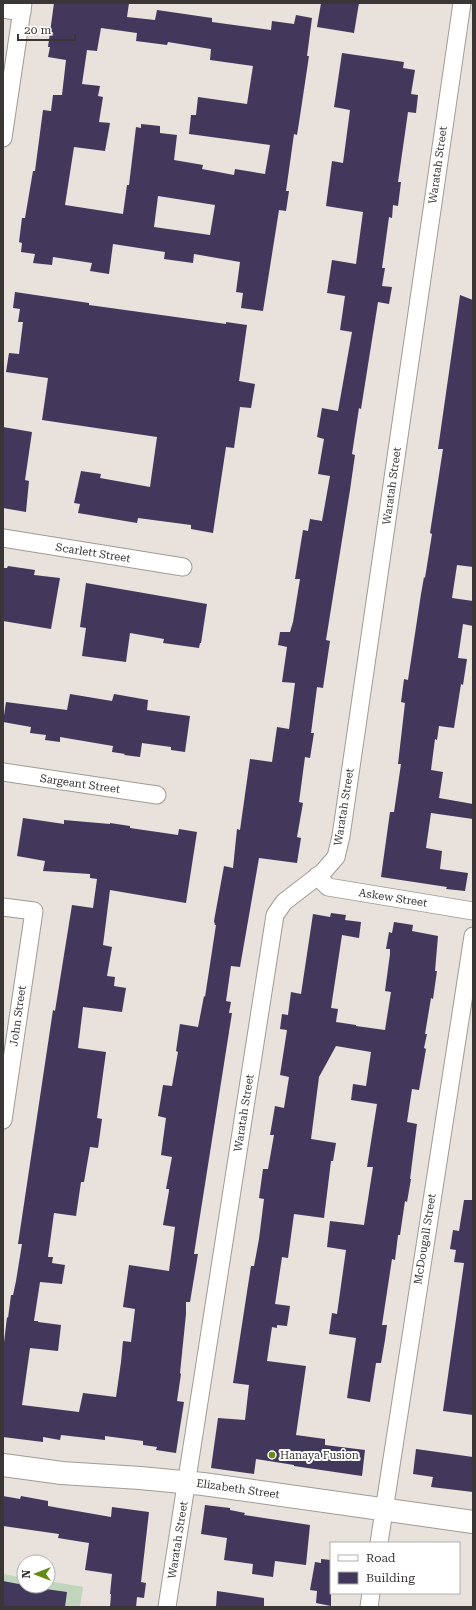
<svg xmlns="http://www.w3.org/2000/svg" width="476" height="1610" viewBox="0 0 476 1610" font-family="'Roboto Serif',serif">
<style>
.green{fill:#c1d5bc}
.building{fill:#41385c;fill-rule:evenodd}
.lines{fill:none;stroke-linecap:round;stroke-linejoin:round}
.street-casing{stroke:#a19b96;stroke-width:19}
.secondary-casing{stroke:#a19b96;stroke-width:24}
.street{stroke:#fff;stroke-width:17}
.secondary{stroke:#fff;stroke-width:22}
.poi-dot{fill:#658b15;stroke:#fff;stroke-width:1.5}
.labels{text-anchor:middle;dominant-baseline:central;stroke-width:4;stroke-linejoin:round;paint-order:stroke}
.street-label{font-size:11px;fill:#393635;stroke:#fff}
.poi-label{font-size:11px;fill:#393635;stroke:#fff;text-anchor:start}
</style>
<rect width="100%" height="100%" fill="#e8e1dc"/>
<polygon class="green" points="3,1574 24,1578 24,1586 48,1586 48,1581 83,1587 80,1607 3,1607"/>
<g class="building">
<path d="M54 3H129L127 17 155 20 157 10 212 18V22L271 30 272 21 294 24 296 15 312 18 307 56H309L300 116 297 135 294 134 286 191H289L286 211 279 210 263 311 241 308 243 293 236 292 240 262 194 254 193 263 164 259 165 252 113 244 109 274 90 271 92 263 53 257 52 265 33 263 35 254 21 252 22 243 19 242 22 218H25L33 171H35L43 110 51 111 53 95H62L66 60 48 57 50 47H48ZM101 28 137 33 136 41 167 45 168 42 211 49 210 60 253 66 247 104 198 97 196 115H191L189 134 270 145 265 174 235 169 234 175 202 169 203 165 174 160 177 135 160 133V126L141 124V128L136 127 129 185H127L123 214 65 205 74 147 105 151 110 123 99 122 103 97 98 96 100 86 82 84 87 50 97 51ZM158 196 215 205 210 235 154 227Z"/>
<polygon points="321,3 359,3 354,33 317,27"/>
<polygon points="342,53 404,62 403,68 415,70 411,94 418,95 416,113 408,112 398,182 401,182 398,206 393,205 392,218 389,217 382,268 385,268 382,286 392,287 389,304 378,302 361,409 359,408 352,454 355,455 350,490 326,640 330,641 323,688 317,687 311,733 314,733 310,758 305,757 299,802 303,803 297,837 301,838 297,863 259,858 240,967 231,966 226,1001 231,1002 229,1013 232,1013 194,1254 198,1254 190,1302 186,1302 186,1314 180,1373 181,1374 177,1401 184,1402 176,1453 156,1450 157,1447 143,1445 143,1441 105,1436 105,1440 61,1435 60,1440 43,1437 43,1442 3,1437 3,1351 7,1317 8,1318 11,1295 13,1295 16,1281 22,1244 18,1244 53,1010 55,1011 72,905 93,908 97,879 90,878 90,874 43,871 45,861 17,856 23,818 64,824 64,820 110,824 110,823 130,826 130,828 178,835 179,829 197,832 186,903 110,890 103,945 112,947 107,976 115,977 114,986 126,988 122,1012 83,1007 78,1048 106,1052 97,1118 102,1119 98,1148 90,1147 84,1182 81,1182 76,1216 54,1213 48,1257 53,1257 52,1263 65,1265 62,1284 40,1282 34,1321 38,1321 38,1322 61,1325 58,1351 30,1348 22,1405 79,1412 83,1393 116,1397 121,1362 123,1341 131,1342 135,1309 123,1307 129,1265 169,1271 175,1227 163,1225 169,1191 169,1189 166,1189 172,1157 161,1155 166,1118 158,1116 163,1085 172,1086 178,1052 176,1051 180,1024 198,1027 204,996 205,997 216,925 215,925 214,921 224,866 233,868 237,829 240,830 250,759 272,762 277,727 289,729 295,683 282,682 287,647 278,645 280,632 290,632 293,622 300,579 295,579 303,530 308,531 310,519 322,521 330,476 318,474 324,439 317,437 322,408 338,411 352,332 340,330 345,296 327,293 332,260 356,264 363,212 326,206 332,161 343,163 350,110 334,107"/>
<polygon points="15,292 89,303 89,305 226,324 226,322 247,325 239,381 255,384 251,408 240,407 234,448 226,447 213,533 191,529 191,525 138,518 137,523 78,513 80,504 74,503 81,471 101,474 100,478 150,487 157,437 42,420 48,378 6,372 9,353 19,354 23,322 18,322 20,309 13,308"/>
<polygon points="460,295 473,300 473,567 457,565 452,598 473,601 473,626 463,624 458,658 467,659 463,685 461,684 454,728 439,726 437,740 435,739 431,770 443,772 439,798 473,804 473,819 431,813 426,848 442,851 440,869 468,873 465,891 446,889 447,887 381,877 390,812 394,812 401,764 398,764 405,703 401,702 404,679 408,680 421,594 424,577 425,578 432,534 430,533 443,449 438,449"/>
<polygon points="3,427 32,432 25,480 29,481 26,512 3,508"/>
<polygon points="8,566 35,570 34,575 60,578 51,629 3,621 3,568 7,568"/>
<polygon points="86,583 207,604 201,643 200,643 199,648 163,643 164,639 130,633 126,662 82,656 86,628 80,627"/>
<polygon points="70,694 112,701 114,694 148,700 147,710 190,716 185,752 171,750 171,747 142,743 140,757 124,755 125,754 112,752 113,746 60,737 60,742 45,740 46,735 30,733 31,727 3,722 6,702 67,710"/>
<polygon points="331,913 346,915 345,920 361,922 359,938 342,935 331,1008 338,1009 336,1022 356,1025 356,1026 385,1030 391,992 385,991 390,954 390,949 386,949 389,932 392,933 394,922 413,925 412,931 438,936 435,971 437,971 433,999 431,998 425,1034 427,1034 424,1048 426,1049 419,1090 412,1089 407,1122 417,1124 410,1179 411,1179 407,1202 405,1201 400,1235 398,1235 395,1260 392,1259 382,1325 387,1325 385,1340 381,1363 376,1363 370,1402 347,1398 356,1338 329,1334 332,1313 337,1314 346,1250 327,1247 330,1221 364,1225 373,1167 367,1167 377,1104 351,1100 353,1084 366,1086 371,1052 336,1046 319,1077 311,1139 336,1143 333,1161 331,1161 324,1218 294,1214 288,1258 282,1257 275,1304 290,1306 287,1326 277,1325 277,1328 272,1327 267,1361 306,1366 296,1435 325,1439 325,1445 365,1450 362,1476 294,1466 294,1465 256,1459 254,1474 211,1468 218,1418 245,1420 249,1385 233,1383 251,1266 254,1266 259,1239 264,1199 259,1198 263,1169 268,1169 274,1135 270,1135 275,1106 284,1108 289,1077 280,1075 287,1030 280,1029 282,1014 288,1015 291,992 301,994 313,914 330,917"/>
<polygon points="464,1200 473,1200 473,1415 443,1411 464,1263 454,1262 456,1250 450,1249 453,1230 459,1231"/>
<polygon points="416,1449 473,1457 473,1492 431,1487 433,1477 413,1474"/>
<polygon points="3,1496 20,1499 21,1496 48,1501 48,1506 111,1517 112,1507 149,1512 141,1582 146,1583 144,1598 137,1597 136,1607 110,1607 111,1594 110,1594 112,1574 85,1570 89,1543 58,1538 59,1534 3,1526"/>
<polygon points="205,1505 230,1508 230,1510 245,1513 244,1515 310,1525 306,1565 275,1561 273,1577 252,1574 253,1564 224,1560 227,1538 201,1534"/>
<polygon points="321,1559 331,1560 331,1606 316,1603 317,1591 310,1590 315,1562 321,1563"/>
<polygon points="3,1581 24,1585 24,1586 67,1592 65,1607 3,1607"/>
<polygon points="217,1591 264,1598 264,1607 216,1607"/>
</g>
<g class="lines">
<defs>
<g id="street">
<polyline points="3,9 22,12"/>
<polyline points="3,138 23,3"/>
<polyline points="3,538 183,567"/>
<polyline points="3,772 157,795"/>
<polyline points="317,876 328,887 473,911"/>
<polyline points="3,907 34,911 3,1120"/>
<polyline points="379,1543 473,936"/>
<polyline points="167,1607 275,915 284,902 323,872 336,857 341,836 462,3"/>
<polyline points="369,1607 371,1593"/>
</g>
<polyline id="secondary" points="3,1465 62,1473 140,1478 203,1484 473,1522"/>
</defs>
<use href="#street" class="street-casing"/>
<use href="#secondary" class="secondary-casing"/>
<use href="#street" class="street"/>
<use href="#secondary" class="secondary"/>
</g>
<circle class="poi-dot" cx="272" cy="1455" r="4"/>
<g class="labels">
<g class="street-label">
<text transform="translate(438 165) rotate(-82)">Waratah Street</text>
<text transform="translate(392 486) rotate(-82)">Waratah Street</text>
<text transform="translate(93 553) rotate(9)">Scarlett Street</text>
<text transform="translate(80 784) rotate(8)">Sargeant Street</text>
<text transform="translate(344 807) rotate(-81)">Waratah Street</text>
<text transform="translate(393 898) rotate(9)">Askew Street</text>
<text transform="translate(18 1016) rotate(-82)">John Street</text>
<text transform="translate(244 1113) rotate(-81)">Waratah Street</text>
<text transform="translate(425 1239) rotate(-81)">McDougall Street</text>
<text transform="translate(238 1489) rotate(8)">Elizabeth Street</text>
<text transform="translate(178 1540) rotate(-81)">Waratah Street</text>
</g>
<g class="poi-label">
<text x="280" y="1455">Hanaya Fusion</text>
</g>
</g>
<rect width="476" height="1610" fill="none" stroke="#393635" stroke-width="8"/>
<rect x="330" y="1542" width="130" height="52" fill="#ffffff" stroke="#b0afae"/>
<rect x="338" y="1555" width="20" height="6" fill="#ffffff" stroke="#b0afae"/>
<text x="366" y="1562" font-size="12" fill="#393635">Road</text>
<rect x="338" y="1572" width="20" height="12" fill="#41385c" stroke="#b0afae"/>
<text x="366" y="1582" font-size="12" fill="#393635">Building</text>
<g transform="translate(36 1574) rotate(270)"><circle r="19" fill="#ffffff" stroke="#b0afae"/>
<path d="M0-3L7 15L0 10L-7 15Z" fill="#658b15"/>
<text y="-6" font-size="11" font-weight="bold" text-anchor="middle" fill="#393635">N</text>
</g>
<path d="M18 34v6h57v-6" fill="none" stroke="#393635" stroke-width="2"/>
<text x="24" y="34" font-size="12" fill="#393635" stroke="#ffffff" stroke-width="3" paint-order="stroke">20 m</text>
</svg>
